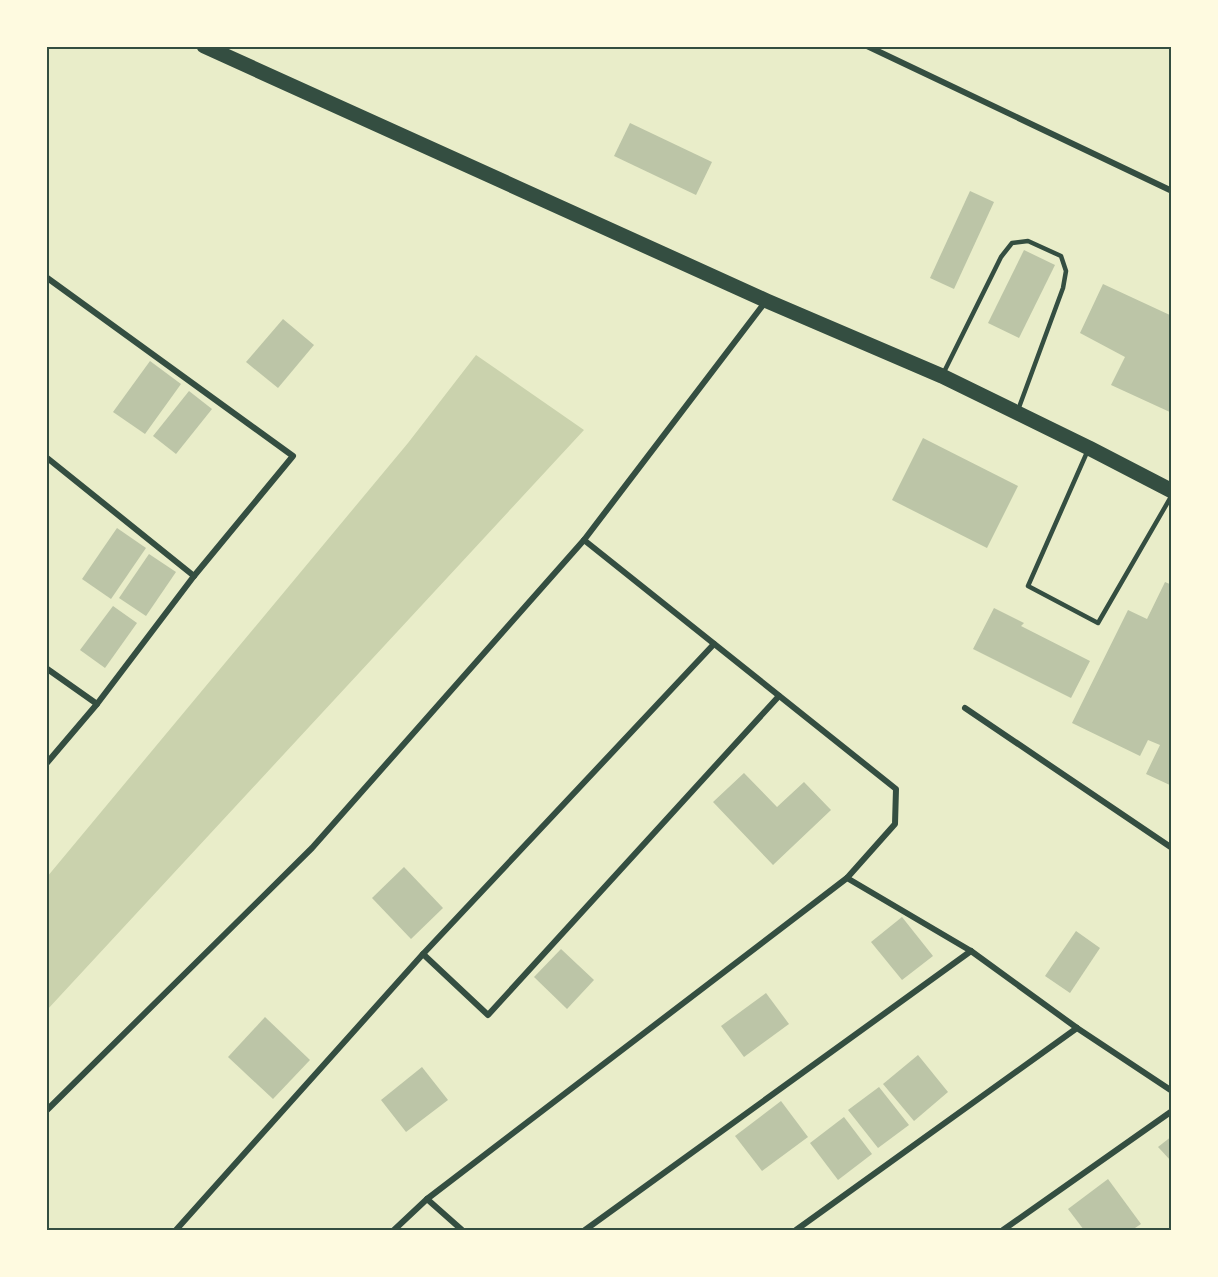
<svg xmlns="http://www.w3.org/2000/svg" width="1218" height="1277" viewBox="0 0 1218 1277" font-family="Barlow,sans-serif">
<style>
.green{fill:#cad2ad}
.building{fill:#bcc5a7}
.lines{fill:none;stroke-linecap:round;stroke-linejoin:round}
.service{stroke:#344e41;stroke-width:4.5}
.minor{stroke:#344e41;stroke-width:6}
.primary{stroke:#344e41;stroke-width:15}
.neatline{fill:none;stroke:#344e41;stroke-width:2}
</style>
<rect width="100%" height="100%" fill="#e9edc9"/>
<polygon class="green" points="476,355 584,430 47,1010 47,877 408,443"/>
<g class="building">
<polygon points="630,123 712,162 696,195 614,156"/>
<polygon points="970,191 994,202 954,289 930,278"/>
<polygon points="1024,250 1055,265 1019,338 988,323"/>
<polygon points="1103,284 1172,316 1172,413 1111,385 1125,357 1080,333"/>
<polygon points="283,319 314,345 278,388 246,362"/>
<polygon points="150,361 181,384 145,434 113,412"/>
<polygon points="189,391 212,409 176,454 153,436"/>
<polygon points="923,438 1018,486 987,548 892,500"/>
<polygon points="117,528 146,548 111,599 82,579"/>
<polygon points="149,554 176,572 146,616 119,598"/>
<polygon points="1165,582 1172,585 1172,786 1146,774 1160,745 1148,740 1140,756 1072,723 1128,610 1147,619"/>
<polygon points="113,606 137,623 105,668 80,650"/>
<polygon points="994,608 1024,623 1021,626 1090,661 1071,698 973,649"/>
<polygon points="744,773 777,807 804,782 831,810 773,865 713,802"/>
<polygon points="404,867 443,908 411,939 372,898"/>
<polygon points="902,917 933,956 902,980 871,942"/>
<polygon points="1076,931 1100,948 1070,993 1045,976"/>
<polygon points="561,949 594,980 567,1009 534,977"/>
<polygon points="766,993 789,1024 744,1057 721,1026"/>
<polygon points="265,1017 310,1060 273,1099 228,1057"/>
<polygon points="918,1055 948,1092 914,1121 883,1084"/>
<polygon points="422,1067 448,1100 406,1132 381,1100"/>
<polygon points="879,1087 909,1125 878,1148 848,1110"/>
<polygon points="781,1101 808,1137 762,1171 735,1136"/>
<polygon points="844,1117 872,1154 838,1180 810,1143"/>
<polygon points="1172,1136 1172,1162 1158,1147"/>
<polygon points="1108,1179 1141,1224 1132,1230 1084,1230 1068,1209"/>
</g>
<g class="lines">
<g class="service">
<polyline points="943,374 1001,257 1012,243 1028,241 1061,256 1066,271 1063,288 1018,410"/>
<polyline points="1088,450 1028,586 1098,623 1172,495"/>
</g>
<g class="minor">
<polyline points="867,46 1172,191"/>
<polyline points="46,277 293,456 194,576 97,704 46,764"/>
<polyline points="46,457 194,576"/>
<polyline points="46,668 97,704"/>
<polyline points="965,708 1172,848"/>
<polyline points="847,878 971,951 1077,1028 1172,1091"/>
<polyline points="423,954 488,1015 779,696"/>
<polyline points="46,1111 312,848 584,540 766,301"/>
<polyline points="427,1199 462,1230"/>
<polyline points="176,1230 423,954 714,644"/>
<polyline points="394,1230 427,1199 847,878 895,824 896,789 584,540"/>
<polyline points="585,1230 971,951"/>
<polyline points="796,1230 1077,1028"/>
<polyline points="1003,1230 1172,1111"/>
</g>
<polyline class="primary" points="204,46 767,301 942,376 1089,448 1172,491"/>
</g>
<rect width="1218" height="1277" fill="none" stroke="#fefae0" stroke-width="96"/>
<rect x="48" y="48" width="1122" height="1181" class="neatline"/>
</svg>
